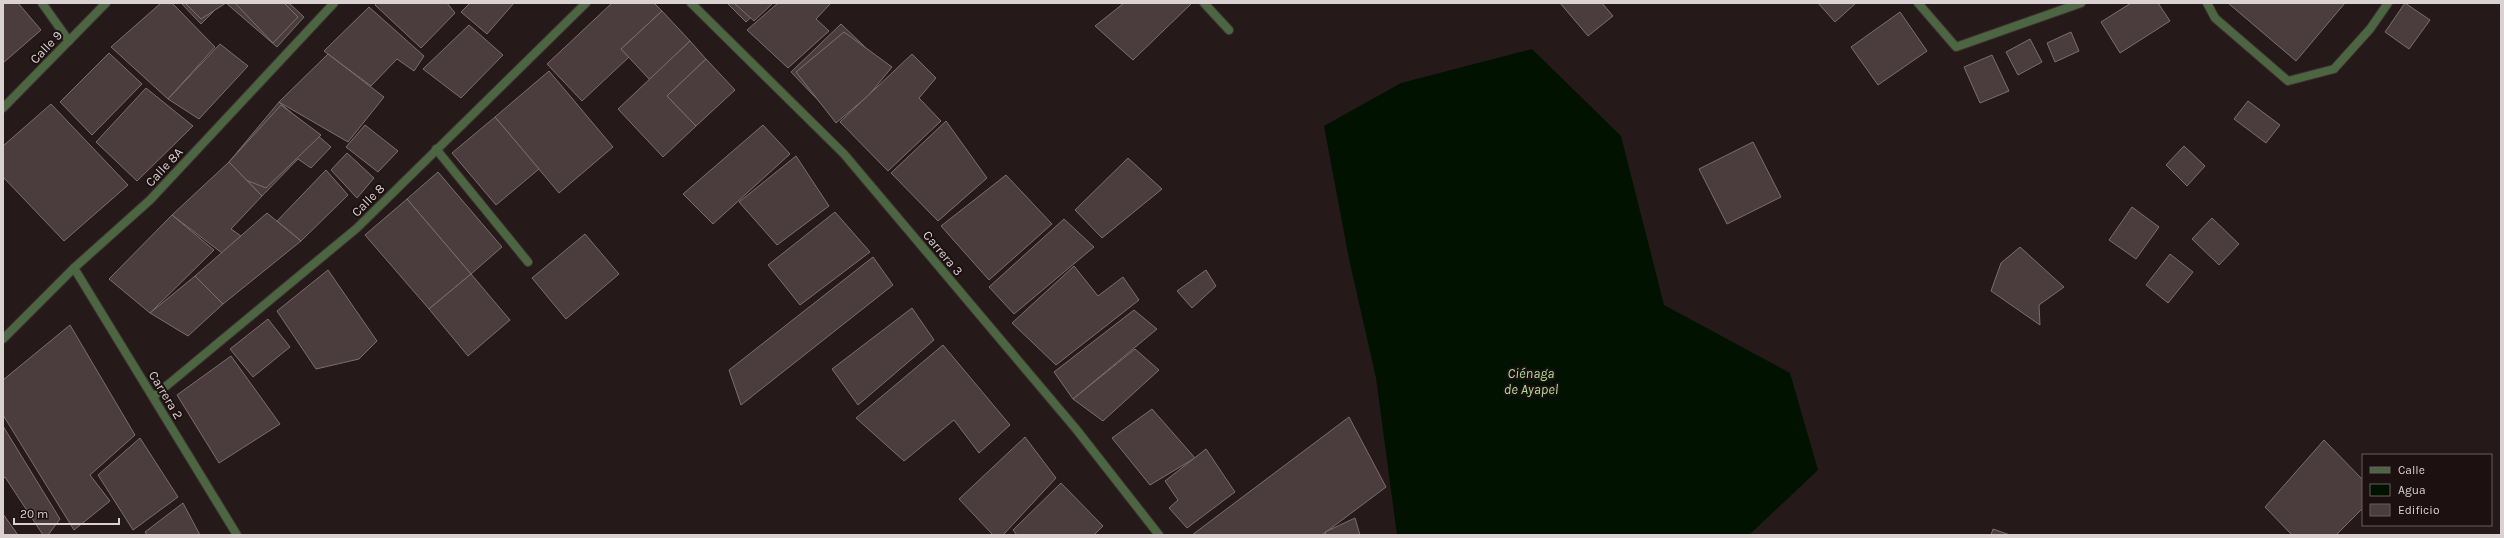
<svg xmlns="http://www.w3.org/2000/svg" width="2504" height="538" viewBox="0 0 2504 538" font-family="Karla,sans-serif">
<style>
.water{fill:#011300}
.building{fill:#4b3d3e;stroke:#7d6d6e}
.lines{fill:none;stroke-linecap:round;stroke-linejoin:round}
.service-casing{stroke:#3f3334;stroke-width:10}
.minor-casing{stroke:#3f3334;stroke-width:10}
.service{stroke:#4d6642;stroke-width:8}
.minor{stroke:#4d6642;stroke-width:8}
.labels{text-anchor:middle;dominant-baseline:central;stroke-width:4;stroke-linejoin:round;paint-order:stroke}
.street-label{font-size:13px;fill:#dad1d2;stroke:#1c1011}
.water-label{font-size:14px;font-style:italic;fill:#acdf95;stroke:#1c1011}
</style>
<rect width="100%" height="100%" fill="#26191a"/>
<polygon class="water" points="1532,49 1621,136 1664,305 1790,373 1818,470 1749,535 1397,535 1376,378 1349,259 1324,126 1401,83"/>
<g class="building">
<polygon points="3,3 18,3 41,30 3,63"/>
<polygon points="161,3 172,3 215,47 168,99 111,47"/>
<polygon points="181,3 222,3 201,24"/>
<polygon points="185,3 226,3 201,19"/>
<polygon points="226,3 289,3 304,17 277,47"/>
<polygon points="235,3 284,3 298,17 273,43"/>
<polygon points="377,3 447,3 455,13 421,48 375,5"/>
<polygon points="470,3 508,3 486,26 461,12"/>
<polygon points="470,3 514,3 487,34 461,12"/>
<polygon points="612,3 654,3 662,11 621,49 629,57 582,101 547,64"/>
<polygon points="727,3 766,3 746,22"/>
<polygon points="734,3 773,3 754,21"/>
<polygon points="778,3 831,3 816,19 829,31 788,68 747,30"/>
<polygon points="1124,3 1192,3 1133,60 1095,26"/>
<polygon points="1560,3 1602,3 1613,16 1588,36"/>
<polygon points="1818,3 1856,3 1835,22"/>
<polygon points="2131,3 2158,3 2170,21 2120,53 2101,22"/>
<polygon points="2228,3 2345,3 2296,61"/>
<polygon points="2405,3 2430,20 2409,49 2385,32"/>
<polygon points="369,7 424,56 414,71 397,59 371,86 324,51"/>
<polygon points="662,11 690,41 650,80 621,49"/>
<polygon points="1900,12 1927,51 1878,85 1851,47"/>
<polygon points="841,24 887,68 837,120 791,72"/>
<polygon points="469,25 503,55 461,98 423,69"/>
<polygon points="844,32 892,67 869,95 836,123 796,72"/>
<polygon points="2071,32 2079,51 2055,62 2047,43"/>
<polygon points="2030,39 2042,62 2018,75 2006,52"/>
<polygon points="690,41 706,59 667,96 696,126 663,157 618,109"/>
<polygon points="220,44 248,66 199,119 168,99"/>
<polygon points="109,53 142,84 92,135 60,102"/>
<polygon points="328,54 384,97 348,142 279,102"/>
<polygon points="912,54 936,78 919,98 941,121 888,171 840,122"/>
<polygon points="1992,55 2009,91 1980,103 1964,67"/>
<polygon points="706,59 735,90 696,126 667,96"/>
<polygon points="549,71 613,147 559,193 495,117"/>
<polygon points="146,88 193,126 137,181 96,142"/>
<polygon points="2248,101 2280,125 2266,143 2234,119"/>
<polygon points="279,102 331,147 311,168 298,159 262,196 229,162"/>
<polygon points="51,104 128,185 64,241 3,177 3,146"/>
<polygon points="281,105 321,135 266,188 246,180 229,162"/>
<polygon points="495,117 539,169 496,205 452,153"/>
<polygon points="946,121 987,178 938,221 891,173"/>
<polygon points="365,125 398,151 378,172 346,147"/>
<polygon points="763,125 790,154 713,224 683,194"/>
<polygon points="1753,142 1781,197 1727,224 1699,169"/>
<polygon points="2184,146 2205,166 2187,186 2166,165"/>
<polygon points="347,153 374,178 357,198 331,170"/>
<polygon points="796,156 829,206 777,245 739,202"/>
<polygon points="1128,158 1162,189 1102,238 1075,210"/>
<polygon points="229,162 262,196 231,229 241,236 222,253 172,215"/>
<polygon points="326,170 348,195 301,241 277,221"/>
<polygon points="438,172 502,247 471,274 407,199"/>
<polygon points="1006,175 1052,224 989,280 941,226"/>
<polygon points="407,199 471,274 429,309 365,235"/>
<polygon points="2132,207 2159,227 2136,259 2109,240"/>
<polygon points="835,212 870,252 800,305 768,265"/>
<polygon points="267,213 301,241 223,304 195,276"/>
<polygon points="172,215 214,250 150,313 109,279"/>
<polygon points="2212,218 2239,244 2219,265 2192,239"/>
<polygon points="1064,219 1094,247 1014,314 989,287"/>
<polygon points="585,234 619,274 566,319 532,278"/>
<polygon points="2020,247 2064,287 2039,305 2040,325 1991,291 2001,263"/>
<polygon points="2170,254 2193,272 2168,303 2146,285"/>
<polygon points="873,257 893,285 741,405 729,370"/>
<polygon points="1074,266 1098,296 1123,277 1139,300 1056,365 1012,323"/>
<polygon points="328,270 377,341 359,359 316,369 277,311"/>
<polygon points="1206,270 1216,286 1192,308 1177,291"/>
<polygon points="471,274 510,320 468,356 429,309"/>
<polygon points="195,276 223,304 188,336 150,313"/>
<polygon points="912,308 934,340 858,405 832,369"/>
<polygon points="1134,310 1157,329 1073,399 1054,372"/>
<polygon points="268,319 290,347 253,377 230,349"/>
<polygon points="70,325 135,435 90,475 110,501 74,530 3,415 3,380"/>
<polygon points="943,345 1010,425 979,453 954,420 904,461 856,418"/>
<polygon points="1135,349 1159,370 1103,421 1073,399"/>
<polygon points="231,356 280,424 219,463 177,395"/>
<polygon points="1152,409 1195,458 1150,485 1112,438"/>
<polygon points="1349,417 1386,487 1322,535 1192,535"/>
<polygon points="3,426 60,519 48,535 43,535 5,477 3,479"/>
<polygon points="1025,437 1056,478 1003,535 993,535 959,499"/>
<polygon points="140,438 178,497 133,530 98,475"/>
<polygon points="2324,440 2363,480 2363,508 2336,535 2292,535 2265,507"/>
<polygon points="1206,449 1235,492 1187,528 1169,508 1178,500 1165,481"/>
<polygon points="1061,483 1103,526 1094,535 1017,535 1013,530"/>
<polygon points="183,503 200,535 147,535 145,532"/>
<polygon points="3,514 18,535 3,535"/>
<polygon points="1355,518 1360,535 1326,535 1325,532"/>
<polygon points="1993,529 2010,535 1991,535"/>
</g>
<g class="lines">
<defs>
<polyline id="service" points="2207,3 2215,18 2288,81 2334,69 2370,29 2388,3"/>
<g id="minor">
<polyline points="42,3 69,41"/>
<polyline points="691,3 844,154 1076,429 1159,535"/>
<polyline points="1204,3 1229,30"/>
<polyline points="1918,3 1956,47 2081,3"/>
<polyline points="3,108 106,3"/>
<polyline points="436,149 528,262"/>
<polyline points="74,268 237,535"/>
<polyline points="3,339 74,268 150,200 334,3"/>
<polyline points="153,397 357,228 586,3"/>
</g>
</defs>
<use href="#service" class="service-casing"/>
<use href="#minor" class="minor-casing"/>
<use href="#service" class="service"/>
<use href="#minor" class="minor"/>
</g>
<g class="labels">
<g class="street-label">
<text transform="translate(46 47) rotate(-46)">Calle 9</text>
<text transform="translate(164 167) rotate(-47)">Calle 8A</text>
<text transform="translate(368 200) rotate(-45)">Calle 8</text>
<text transform="translate(943 253) rotate(50)">Carrera 3</text>
<text transform="translate(166 395) rotate(59)">Carrera 2</text>
</g>
<g class="water-label">
<text x="1531" y="373">Ciénaga<tspan x="1531" dy="16">de Ayapel</tspan></text>
</g>
</g>
<rect width="2504" height="538" fill="none" stroke="#dad1d2" stroke-width="8"/>
<rect x="2362" y="454" width="130" height="72" fill="#1c1011" stroke="#685d5e"/>
<rect x="2370" y="467" width="20" height="6" fill="#4d6642" stroke="#685d5e"/>
<text x="2398" y="474" font-size="12" fill="#dad1d2">Calle</text>
<rect x="2370" y="484" width="20" height="12" fill="#011300" stroke="#685d5e"/>
<text x="2398" y="494" font-size="12" fill="#dad1d2">Agua</text>
<rect x="2370" y="504" width="20" height="12" fill="#4b3d3e" stroke="#685d5e"/>
<text x="2398" y="514" font-size="12" fill="#dad1d2">Edificio</text>
<path d="M14 518v6h105v-6" fill="none" stroke="#dad1d2" stroke-width="2"/>
<text x="20" y="518" font-size="12" fill="#dad1d2" stroke="#1c1011" stroke-width="3" paint-order="stroke">20 m</text>
</svg>
